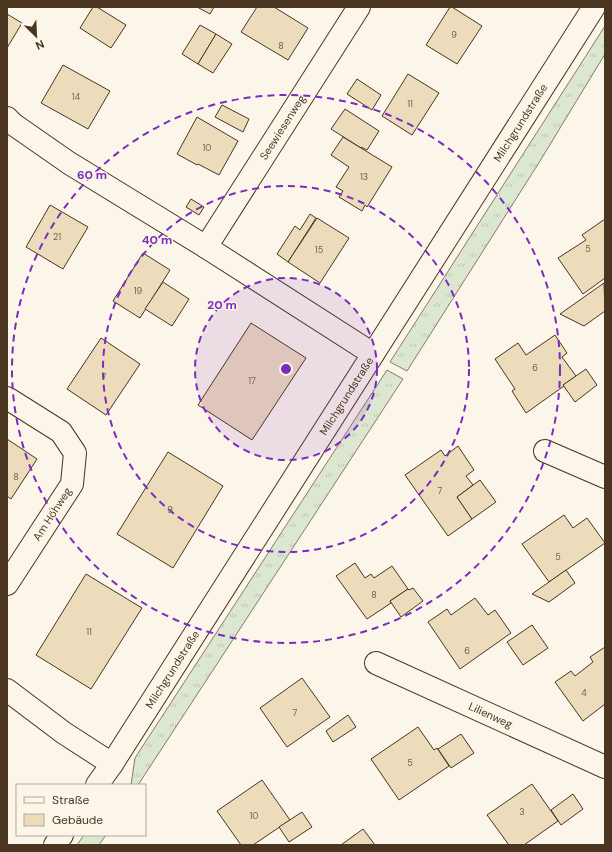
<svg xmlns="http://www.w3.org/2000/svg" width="612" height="852" viewBox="0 0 612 852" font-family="'DM Sans',sans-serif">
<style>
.grass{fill:url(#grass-tufts);stroke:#887966}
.building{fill:#ecdcbc;stroke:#4a3520}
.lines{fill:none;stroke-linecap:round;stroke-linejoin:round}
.street-casing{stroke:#4a3520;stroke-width:24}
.secondary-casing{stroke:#4a3520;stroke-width:24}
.street{stroke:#fbf6e9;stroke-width:22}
.secondary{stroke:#fbf6e9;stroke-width:22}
.ring{fill:none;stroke:#7b2cbf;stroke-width:2;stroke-dasharray:7 5}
.labels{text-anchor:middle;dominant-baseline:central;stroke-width:3;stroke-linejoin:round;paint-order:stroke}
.number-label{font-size:9px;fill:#725f47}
.street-label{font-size:11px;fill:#4a3520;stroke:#fbf6e9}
.centre{fill:#7b2cbf;stroke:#fbf6e9;stroke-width:2}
.ring-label{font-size:12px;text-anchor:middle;font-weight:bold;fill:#7b2cbf;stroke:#fbf6e9;stroke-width:3;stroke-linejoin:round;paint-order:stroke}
</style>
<defs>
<pattern id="grass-tufts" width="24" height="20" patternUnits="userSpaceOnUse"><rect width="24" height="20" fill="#dce7d0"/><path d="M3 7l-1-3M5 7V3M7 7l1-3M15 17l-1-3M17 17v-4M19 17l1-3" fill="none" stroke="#bec7b2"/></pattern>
</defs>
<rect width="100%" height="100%" fill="#fbf6e9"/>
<g class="grass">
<polygon points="605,26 605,54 540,161 407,371 390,362"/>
<polygon points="387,370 403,379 138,785 131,785 135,758"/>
<polygon points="84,835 106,835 99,845 77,845"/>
</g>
<g class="building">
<polygon points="93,7 97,7 126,25 111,48 80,28"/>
<polygon points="197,7 214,7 210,14"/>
<polygon points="257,7 274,7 308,28 288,60 241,32"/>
<polygon points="450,7 452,7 482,26 457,64 426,45"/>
<polygon points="7,14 22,23 7,48"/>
<polygon points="200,25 216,34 198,64 182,54"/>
<polygon points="216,34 232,44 213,73 198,64"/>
<polygon points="63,65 110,91 88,129 41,103"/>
<polygon points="408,74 439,93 412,135 382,116"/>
<polygon points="357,79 381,95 372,110 347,94"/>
<polygon points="222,105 249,119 243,132 215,117"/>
<polygon points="345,109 379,131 367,150 361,147 361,148 331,129"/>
<polygon points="197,117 238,141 219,175 198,164 197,165 177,154"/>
<polygon points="343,137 392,167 367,207 365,205 362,211 339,197 343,191 336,187 349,167 331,155"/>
<polygon points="191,199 204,207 199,215 186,207"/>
<polygon points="50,205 88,227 63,269 26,247"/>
<polygon points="310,214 316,218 288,262 277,254 295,226 300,230"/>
<polygon points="317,218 349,238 320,283 288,262"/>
<polygon points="605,219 605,278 583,294 558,258 586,240 582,235"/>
<polygon points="143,253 170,270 140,318 113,301"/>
<polygon points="163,282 189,299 172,326 145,309"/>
<polygon points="604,283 605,311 584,326 560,314"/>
<polygon points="251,323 306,358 252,440 198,405"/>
<polygon points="555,335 567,353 562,357 576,376 563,385 564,386 526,413 512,391 515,389 495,359 518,343 526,355"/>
<polygon points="101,338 140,364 106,415 67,389"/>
<polygon points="586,369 597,385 575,402 563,385"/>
<polygon points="7,439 37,459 11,499 7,496"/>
<polygon points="458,446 474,470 466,476 473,485 457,497 472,519 448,536 405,475 441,450 445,456"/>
<polygon points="168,452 223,486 173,568 117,534"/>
<polygon points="480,480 496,502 472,519 457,497"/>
<polygon points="564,515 573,528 587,518 605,543 549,582 522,544"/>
<polygon points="355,563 365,578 371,574 374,578 392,566 408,589 390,601 391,603 367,619 336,576"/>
<polygon points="566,570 575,583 549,602 532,594"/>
<polygon points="86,574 142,608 91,689 36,655"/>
<polygon points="413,588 423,601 401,617 390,601 408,589 409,590"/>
<polygon points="475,598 488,615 495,610 511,633 460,669 428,622 447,609 451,615"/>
<polygon points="532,625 548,648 523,665 507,642"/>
<polygon points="605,647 605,704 583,721 555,682 571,671 575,676 593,662 590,657"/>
<polygon points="302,678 330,717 287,747 260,708"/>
<polygon points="348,715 356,727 333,742 326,731"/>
<polygon points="418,727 434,750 437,748 449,766 399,800 371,759"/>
<polygon points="461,734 474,753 451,768 438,749"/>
<polygon points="262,780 290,820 253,845 241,845 217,811"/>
<polygon points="532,784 558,821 524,845 509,845 487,815"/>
<polygon points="573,794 583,809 561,825 551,810"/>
<polygon points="302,812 312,827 289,842 279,827"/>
<polygon points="363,829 375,845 341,845"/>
</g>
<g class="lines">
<defs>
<g id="street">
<polyline points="7,118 13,124 69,163 206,247 373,354"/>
<path id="s1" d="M206 247 359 7"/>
<polyline points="7,398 61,432 75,453 72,484 7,584"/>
<polyline points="545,451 605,477"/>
<path id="s2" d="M376 663 605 767"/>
<polyline points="7,690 64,733 112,764"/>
</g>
<g id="secondary">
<path id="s3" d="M97 785 112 764 594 7"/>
<polyline points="55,845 62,835"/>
</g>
</defs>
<use href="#street" class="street-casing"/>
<use href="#secondary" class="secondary-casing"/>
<use href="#street" class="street"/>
<use href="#secondary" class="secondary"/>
</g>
<circle cx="286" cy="369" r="91" fill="#7b2cbf" fill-opacity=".12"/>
<g class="ring">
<circle cx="286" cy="369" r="91"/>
<circle cx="286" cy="369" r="183"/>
<circle cx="286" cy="369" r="274"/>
</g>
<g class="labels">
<g class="number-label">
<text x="454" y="35">9</text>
<text x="281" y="46">8</text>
<text x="76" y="97">14</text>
<text x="410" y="104">11</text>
<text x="207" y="148">10</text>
<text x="364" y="177">13</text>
<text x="57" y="237">21</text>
<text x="588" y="249">5</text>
<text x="319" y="250">15</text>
<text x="138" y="291">19</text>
<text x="535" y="368">6</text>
<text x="104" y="377">7</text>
<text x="252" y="381">17</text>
<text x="16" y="477">8</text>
<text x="440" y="491">7</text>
<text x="170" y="510">9</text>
<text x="558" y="557">5</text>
<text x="374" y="595">8</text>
<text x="89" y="632">11</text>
<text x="467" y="651">6</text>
<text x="584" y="693">4</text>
<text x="295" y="713">7</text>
<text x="410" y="763">5</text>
<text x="522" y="812">3</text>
<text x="254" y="816">10</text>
</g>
<g class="street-label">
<text stroke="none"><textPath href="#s3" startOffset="786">Milchgrundstraße</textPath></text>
<text stroke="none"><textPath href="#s1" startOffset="142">Seewiesenweg</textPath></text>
<text stroke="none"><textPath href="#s3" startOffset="462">Milchgrundstraße</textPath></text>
<text transform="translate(52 514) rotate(-57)">Am Höhweg</text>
<text stroke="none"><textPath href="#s3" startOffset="138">Milchgrundstraße</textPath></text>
<text stroke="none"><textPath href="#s2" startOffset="126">Lilienweg</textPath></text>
</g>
</g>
<circle cx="286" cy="369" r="6" class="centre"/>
<g class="ring-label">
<text x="92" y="179">60 m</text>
<text x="157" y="244">40 m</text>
<text x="222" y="309">20 m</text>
</g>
<rect width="612" height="852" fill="none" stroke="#4a3520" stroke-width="16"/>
<rect x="16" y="784" width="130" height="52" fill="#fbf6e9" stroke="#b4a999"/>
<rect x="24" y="797" width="20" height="6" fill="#fbf6e9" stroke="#b4a999"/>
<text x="52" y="804" font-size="12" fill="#4a3520">Straße</text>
<rect x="24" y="814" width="20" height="12" fill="#ecdcbc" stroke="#b4a999"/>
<text x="52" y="824" font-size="12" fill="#4a3520">Gebäude</text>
<g transform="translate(36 36) rotate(156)" stroke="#fbf6e9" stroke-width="3" paint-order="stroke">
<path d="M0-3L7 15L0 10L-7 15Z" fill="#4a3520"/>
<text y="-6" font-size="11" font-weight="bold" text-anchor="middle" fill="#4a3520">N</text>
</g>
</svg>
